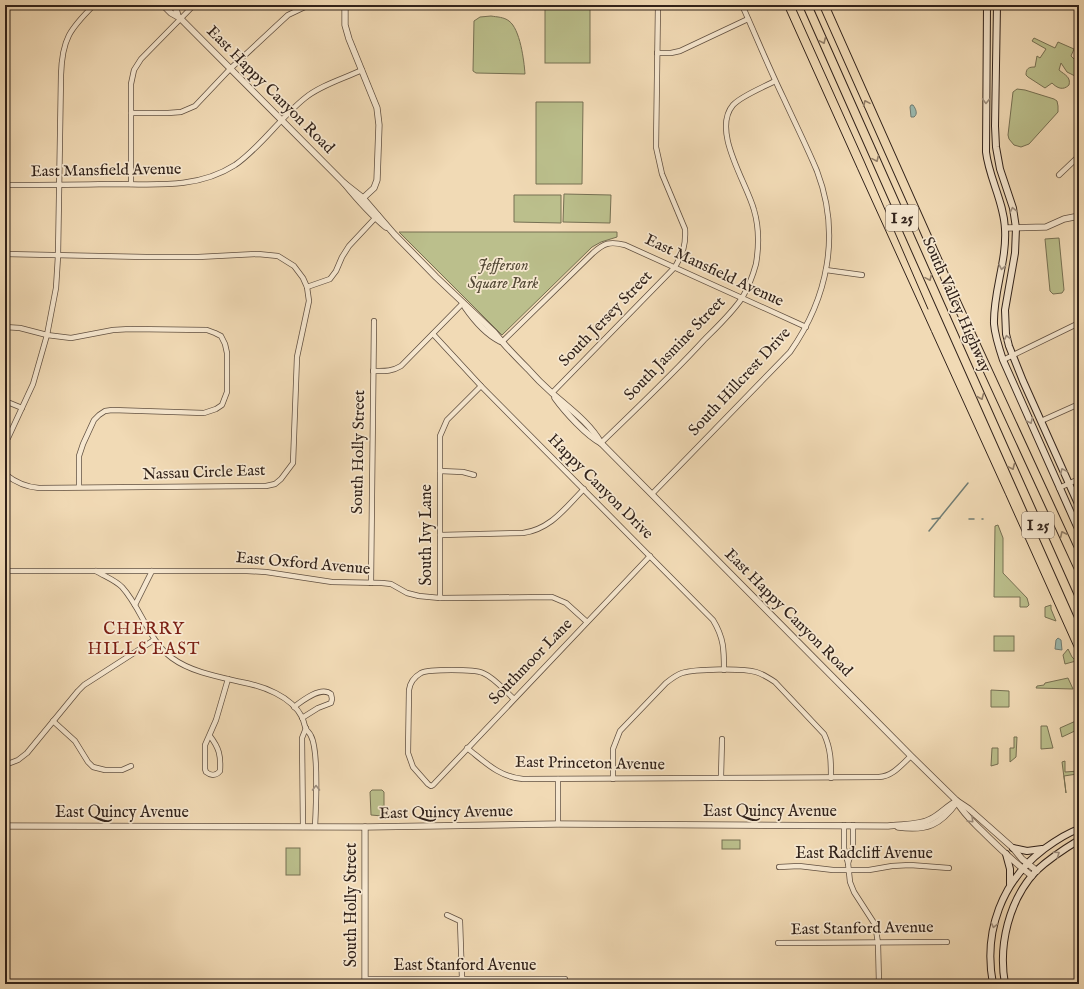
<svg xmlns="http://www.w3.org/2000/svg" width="1084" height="989" viewBox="0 0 1084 989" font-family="'IM FELL English',serif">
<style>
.green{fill:#bbbf8c;stroke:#767053}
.water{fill:#9bbab0;stroke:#717d74}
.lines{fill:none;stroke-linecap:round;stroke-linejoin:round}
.stream{stroke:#717d74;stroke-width:1.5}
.minor-casing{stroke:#615041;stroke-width:6}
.tertiary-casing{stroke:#615041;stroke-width:7}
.secondary-casing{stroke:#31221a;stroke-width:8}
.motorway-casing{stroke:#31221a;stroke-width:10}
.minor{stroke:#f6e7cf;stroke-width:4.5}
.tertiary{stroke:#f6e7cf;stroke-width:5.5}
.secondary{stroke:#f6e7cf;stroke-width:6}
.motorway{stroke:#f1dab5;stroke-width:8}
.tram{stroke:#31221a;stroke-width:1}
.oneway{stroke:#917e68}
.oneway2{stroke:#9d8e7e}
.labels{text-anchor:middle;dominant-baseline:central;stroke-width:3.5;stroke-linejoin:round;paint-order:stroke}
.shield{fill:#f6e7cf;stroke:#6c5d50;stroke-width:1}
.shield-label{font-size:15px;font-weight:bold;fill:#31221a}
.street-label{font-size:16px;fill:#31221a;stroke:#f6e7cf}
.park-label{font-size:16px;font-style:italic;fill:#544936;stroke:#f6e7cf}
.neighbourhood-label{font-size:17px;letter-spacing:1px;fill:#7a1f14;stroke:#f6e7cf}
</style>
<rect width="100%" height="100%" fill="#f1dab5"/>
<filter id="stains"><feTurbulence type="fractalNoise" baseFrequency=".005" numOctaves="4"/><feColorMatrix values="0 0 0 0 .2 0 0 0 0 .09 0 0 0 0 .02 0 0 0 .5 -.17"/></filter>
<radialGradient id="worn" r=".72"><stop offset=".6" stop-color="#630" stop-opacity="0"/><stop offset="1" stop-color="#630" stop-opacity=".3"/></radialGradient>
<g class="green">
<rect x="545" y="5" width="45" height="58"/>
<path d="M491 16C497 17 504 17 509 21 520 29 524 60 525 74L476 73 473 71 474 21 480 17Z"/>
<path d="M1034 38 1055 48 1058 42 1074 49 1071 56 1079 64V78L1067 72 1061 63 1059 70C1065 75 1071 77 1069 85 1063 91 1057 88 1052 83L1045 88 1028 77 1026 75C1026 68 1029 67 1035 67L1037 56 1040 58 1046 49 1032 41Z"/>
<polygon points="1017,89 1025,90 1054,99 1057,101 1058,106 1058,112 1029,144 1021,147 1014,145 1009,139 1008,135 1013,92"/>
<polygon points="536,102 583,102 582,184 536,184"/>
<polygon points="564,194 611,195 610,223 563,222"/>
<polygon points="514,195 561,195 561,223 514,222"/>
<polygon points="399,232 617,232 617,237 601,242 592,247 502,335"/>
<polygon points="1059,238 1064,290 1062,293 1053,294 1050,291 1045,239"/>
<polygon points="998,525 1003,538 1003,573 1027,598 1029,605 1027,607 1020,607 1020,597 994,597 995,526"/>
<polygon points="1051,605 1051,609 1056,621 1045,617 1045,607"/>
<rect x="994" y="636" width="20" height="15"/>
<polygon points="1068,649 1072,657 1076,661 1065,664 1063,655"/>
<polygon points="1068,678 1073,689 1036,688 1037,686 1044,685 1045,683"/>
<polygon points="991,690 1009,691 1009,707 991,707"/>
<polygon points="1078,720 1079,729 1062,737 1060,728"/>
<polygon points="1041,726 1047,726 1053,748 1041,749"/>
<polygon points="1014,737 1017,737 1016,757 1010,762 1010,748 1014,748"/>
<polygon points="992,748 998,748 998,764 991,766"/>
<polygon points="1065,761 1065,772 1079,771 1079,786 1077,774 1064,776 1066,793 1062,762"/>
<polygon points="372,790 382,790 384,792 384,814 382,816 371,815 370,792"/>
<rect x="722" y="840" width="18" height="9"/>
<rect x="286" y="848" width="14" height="27"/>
</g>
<g class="water">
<path d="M911 105H913C916 109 918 114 914 117H911L910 107Z"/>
<polygon points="1058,638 1061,640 1062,650 1055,649 1056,640"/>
</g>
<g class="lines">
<g class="stream">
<polyline points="932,519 940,518"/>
<polyline points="969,519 974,519"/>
<polyline points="982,519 983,519"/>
<polyline points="929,531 968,483"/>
<polyline points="1079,862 1079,863"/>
</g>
<defs>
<g id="minor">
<polyline points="657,53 671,53 680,51 748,19"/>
<polyline points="131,113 168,113 181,112 195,106 230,69 288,15 309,5"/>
<polyline points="1059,175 1079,156"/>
<polyline points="131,184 131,84 134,70 141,59 194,5"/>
<path d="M5 185C39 185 74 185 108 184 151 184 196 190 235 165 260 148 280 118 305 98 321 85 343 79 362 70"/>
<path d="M5 254 146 257H198L258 254 278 256 294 266 303 278 307 287 309 301 297 357 293 463 281 479 275 484 266 486 39 488C26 487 15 482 5 474"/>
<polyline points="826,270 862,275"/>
<polyline points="307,287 330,279 336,271 342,257 349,246 378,215"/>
<polyline points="5,327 20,328 47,335 71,338 113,330 130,329 207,330 215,333 221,336 225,344 227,353 227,392 222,405 216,409 204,413 112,410 105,411 99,415 94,420 83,444 79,456 79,487"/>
<path d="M433 334 481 386 713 620C724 638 724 650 724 670"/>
<path d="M502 342 593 253C604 243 610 241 625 245L806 327"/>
<polyline points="1003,360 1079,323"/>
<path d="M373 371C384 371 391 372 401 366L463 303"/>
<path d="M552 393 675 267C683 253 686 245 685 229L662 174 656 147 658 5"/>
<polyline points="5,401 22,408"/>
<polyline points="1041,421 1079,404"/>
<path d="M5 442 8 438 33 384 47 335 56 288 58 256 61 75C62 39 70 29 94 5"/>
<path d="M601 443C636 409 671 376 704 340 717 327 732 313 742 298 748 288 753 275 756 264 759 246 759 227 754 210 747 183 711 131 733 105 741 96 764 87 775 81"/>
<polyline points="440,471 463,472 474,475"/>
<polyline points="1059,488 1079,479"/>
<path d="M652 494 790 352C828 298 841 234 817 171 807 147 795 123 784 99 769 68 756 36 742 5"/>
<path d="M440 535 523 533C551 529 565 508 584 489"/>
<polyline points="5,571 247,571 266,572 332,582 382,583 391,584 407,593 419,596 440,598 552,597 566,603 587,622"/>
<path d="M96 571C104 576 115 580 122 587 142 609 148 640 172 658 191 672 219 677 241 682 263 686 291 696 302 717 304 721 304 725 306 729 307 731 310 733 311 736 319 751 316 807 315 827"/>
<polyline points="371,583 374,321"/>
<polyline points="440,598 440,436 447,420 481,386"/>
<polyline points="135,605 152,571"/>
<path d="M514 699C505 691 495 678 483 673 474 669 429 669 421 673 414 677 410 683 409 690L408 753 413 767 428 784 431 786 433 785 650 556"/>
<path d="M294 707C303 700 321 686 331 694L332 699 331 703 318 708 302 718"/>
<polyline points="53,721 75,741 88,762 93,767 105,770 122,770 131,766"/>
<path d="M210 736C219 748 221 755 220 771 216 776 211 776 206 772L205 769V745L216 720 228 679"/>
<path d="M467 748C485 762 499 777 523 779L879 777C893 776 901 765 911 756"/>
<polyline points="5,765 18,760 27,753 78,691 84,685 154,640"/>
<polyline points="721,777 722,739"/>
<polyline points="558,779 558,824"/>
<path d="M613 779V749L620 731 666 683C671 679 676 675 682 673 695 669 743 668 756 672 763 674 769 678 775 682L824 734C831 749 831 762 831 778"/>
<polyline points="844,825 844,848 848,863 850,882 854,892 874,923 876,930 878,943 879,984"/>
<polyline points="303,827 302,738 306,728"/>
<polyline points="848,863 853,848 853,825"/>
<polyline points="779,867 799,866 833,870 869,870 892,866 910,865 949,868"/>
<polyline points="447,915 460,921 462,979"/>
<polyline points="778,943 947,942"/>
<polyline points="365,979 565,979"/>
</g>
<g id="tertiary">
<path d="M163 5 171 13 180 18 344 183C357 199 370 214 386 227"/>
<polyline points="172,5 176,9 178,16"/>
<polyline points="345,5 345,25 349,39 377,108 379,125 377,180 374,188 361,200"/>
<path d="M344 183 363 198 394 234 436 277 494 332C504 345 516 357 528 369 535 377 543 385 552 393 569 408 590 423 601 443L911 756 957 801 969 809 1013 848 1022 859 1037 871"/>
<polyline points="1005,228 1046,227 1064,219 1079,216"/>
<path d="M465 307C474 320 486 334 500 341"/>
<path d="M555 398C565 412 587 436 601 443"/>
<path d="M957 802C963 813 972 821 981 830 997 846 1014 862 1032 876"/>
<path d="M5 826 365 827 558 824 888 826C901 824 919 826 931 819 941 814 947 806 957 801"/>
<path d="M898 827C927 831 940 825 957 802"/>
<polyline points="365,984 365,827"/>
</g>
<g id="secondary">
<path d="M987 5 986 152C989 178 1004 202 1005 229 1007 261 993 292 994 324 995 336 999 348 1003 360L1079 531"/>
<polyline points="997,5 995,126 996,147 1000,169 1013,208 1016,228 1015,253 1005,310 1006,334 1009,346 1023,381 1079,506"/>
<polyline points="1013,848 1027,851 1042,849"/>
<polyline points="1006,854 1010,869 1010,884"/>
<path d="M993 984C983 931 1002 881 1044 849 1055 841 1067 833 1079 829"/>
<path d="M1005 984C998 945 1009 900 1036 871 1049 859 1064 849 1079 840"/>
</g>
<g id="motorway">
<polyline points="807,5 1079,617"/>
<polyline points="824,5 953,295 1079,569"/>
</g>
</defs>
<use href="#minor" class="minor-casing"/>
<use href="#tertiary" class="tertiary-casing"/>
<use href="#secondary" class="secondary-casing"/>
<use href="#motorway" class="motorway-casing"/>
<use href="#minor" class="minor"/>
<use href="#tertiary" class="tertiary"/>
<use href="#secondary" class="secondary"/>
<use href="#motorway" class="motorway"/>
<g class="tram">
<path d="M784 5C881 223 982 440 1079 658"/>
<polyline points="794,5 864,161 928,309"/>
</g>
</g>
<defs><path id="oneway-chevron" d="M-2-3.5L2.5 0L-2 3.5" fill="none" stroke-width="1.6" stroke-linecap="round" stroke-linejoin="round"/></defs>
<g class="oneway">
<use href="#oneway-chevron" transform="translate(823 41) rotate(66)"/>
<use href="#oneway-chevron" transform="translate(866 103) rotate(-114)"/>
<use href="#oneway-chevron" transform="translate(876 159) rotate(66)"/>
<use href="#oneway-chevron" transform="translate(929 278) rotate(66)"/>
<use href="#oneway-chevron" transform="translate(981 397) rotate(67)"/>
<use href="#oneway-chevron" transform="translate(1012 467) rotate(66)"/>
<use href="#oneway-chevron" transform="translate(1063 534) rotate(-115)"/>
</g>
<g class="oneway2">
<use href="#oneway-chevron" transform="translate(986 101) rotate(91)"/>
<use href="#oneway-chevron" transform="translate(1013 210) rotate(-103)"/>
<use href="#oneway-chevron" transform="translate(1002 267) rotate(101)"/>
<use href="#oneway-chevron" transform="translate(1007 338) rotate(-102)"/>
<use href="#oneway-chevron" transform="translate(1030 421) rotate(66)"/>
<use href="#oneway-chevron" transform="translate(1063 471) rotate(-114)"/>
<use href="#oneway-chevron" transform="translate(316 788) rotate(-90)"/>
<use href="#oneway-chevron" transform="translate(971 820) rotate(45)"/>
<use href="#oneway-chevron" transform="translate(1057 854) rotate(-35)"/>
<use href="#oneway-chevron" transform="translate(994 925) rotate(103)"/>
</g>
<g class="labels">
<g class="shield">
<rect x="886" y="205" width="32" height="26" rx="3"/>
<rect x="1022" y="512" width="32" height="26" rx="3"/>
</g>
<g class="shield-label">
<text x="902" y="218">I 25</text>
<text x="1038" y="525">I 25</text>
</g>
<g class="street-label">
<text transform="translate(270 90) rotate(45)">East Happy Canyon Road</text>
<text transform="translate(106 171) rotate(-1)">East Mansfield Avenue</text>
<text transform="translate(714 271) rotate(25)">East Mansfield Avenue</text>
<text transform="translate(956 305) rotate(66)">South Valley Highway</text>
<text transform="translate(606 319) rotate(-46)">South Jersey Street</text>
<text transform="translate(675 349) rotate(-46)">South Jasmine Street</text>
<text transform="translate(740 382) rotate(-47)">South Hillcrest Drive</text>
<text transform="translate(359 452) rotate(-89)">South Holly Street</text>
<text transform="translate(204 473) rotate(-2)">Nassau Circle East</text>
<text transform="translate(600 487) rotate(45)">Happy Canyon Drive</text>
<text transform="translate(427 535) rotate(-90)">South Ivy Lane</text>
<text transform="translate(303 564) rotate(5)">East Oxford Avenue</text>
<text transform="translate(788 613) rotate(45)">East Happy Canyon Road</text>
<text transform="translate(531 662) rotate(-46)">Southmoor Lane</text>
<text transform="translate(590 764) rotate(1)">East Princeton Avenue</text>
<text x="770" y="812">East Quincy Avenue</text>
<text x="122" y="813">East Quincy Avenue</text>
<text transform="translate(446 813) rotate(-1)">East Quincy Avenue</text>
<text x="864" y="854">East Radcliff Avenue</text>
<text transform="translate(352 905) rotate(-90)">South Holly Street</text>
<text transform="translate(862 929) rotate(-1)">East Stanford Avenue</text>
<text x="465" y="966">East Stanford Avenue</text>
</g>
<g class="park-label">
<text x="503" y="266">Jefferson<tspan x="503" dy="18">Square Park</tspan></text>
</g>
<g class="neighbourhood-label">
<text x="144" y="629">CHERRY<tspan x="144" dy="20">HILLS EAST</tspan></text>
</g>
</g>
<rect width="1084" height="989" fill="none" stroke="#f1dab5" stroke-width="20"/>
<rect x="6" y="6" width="1072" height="977" fill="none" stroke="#31221a" stroke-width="2"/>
<rect x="10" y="10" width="1064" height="969" fill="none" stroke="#31221a"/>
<rect width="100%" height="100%" filter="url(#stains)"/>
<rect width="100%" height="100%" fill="url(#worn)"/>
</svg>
